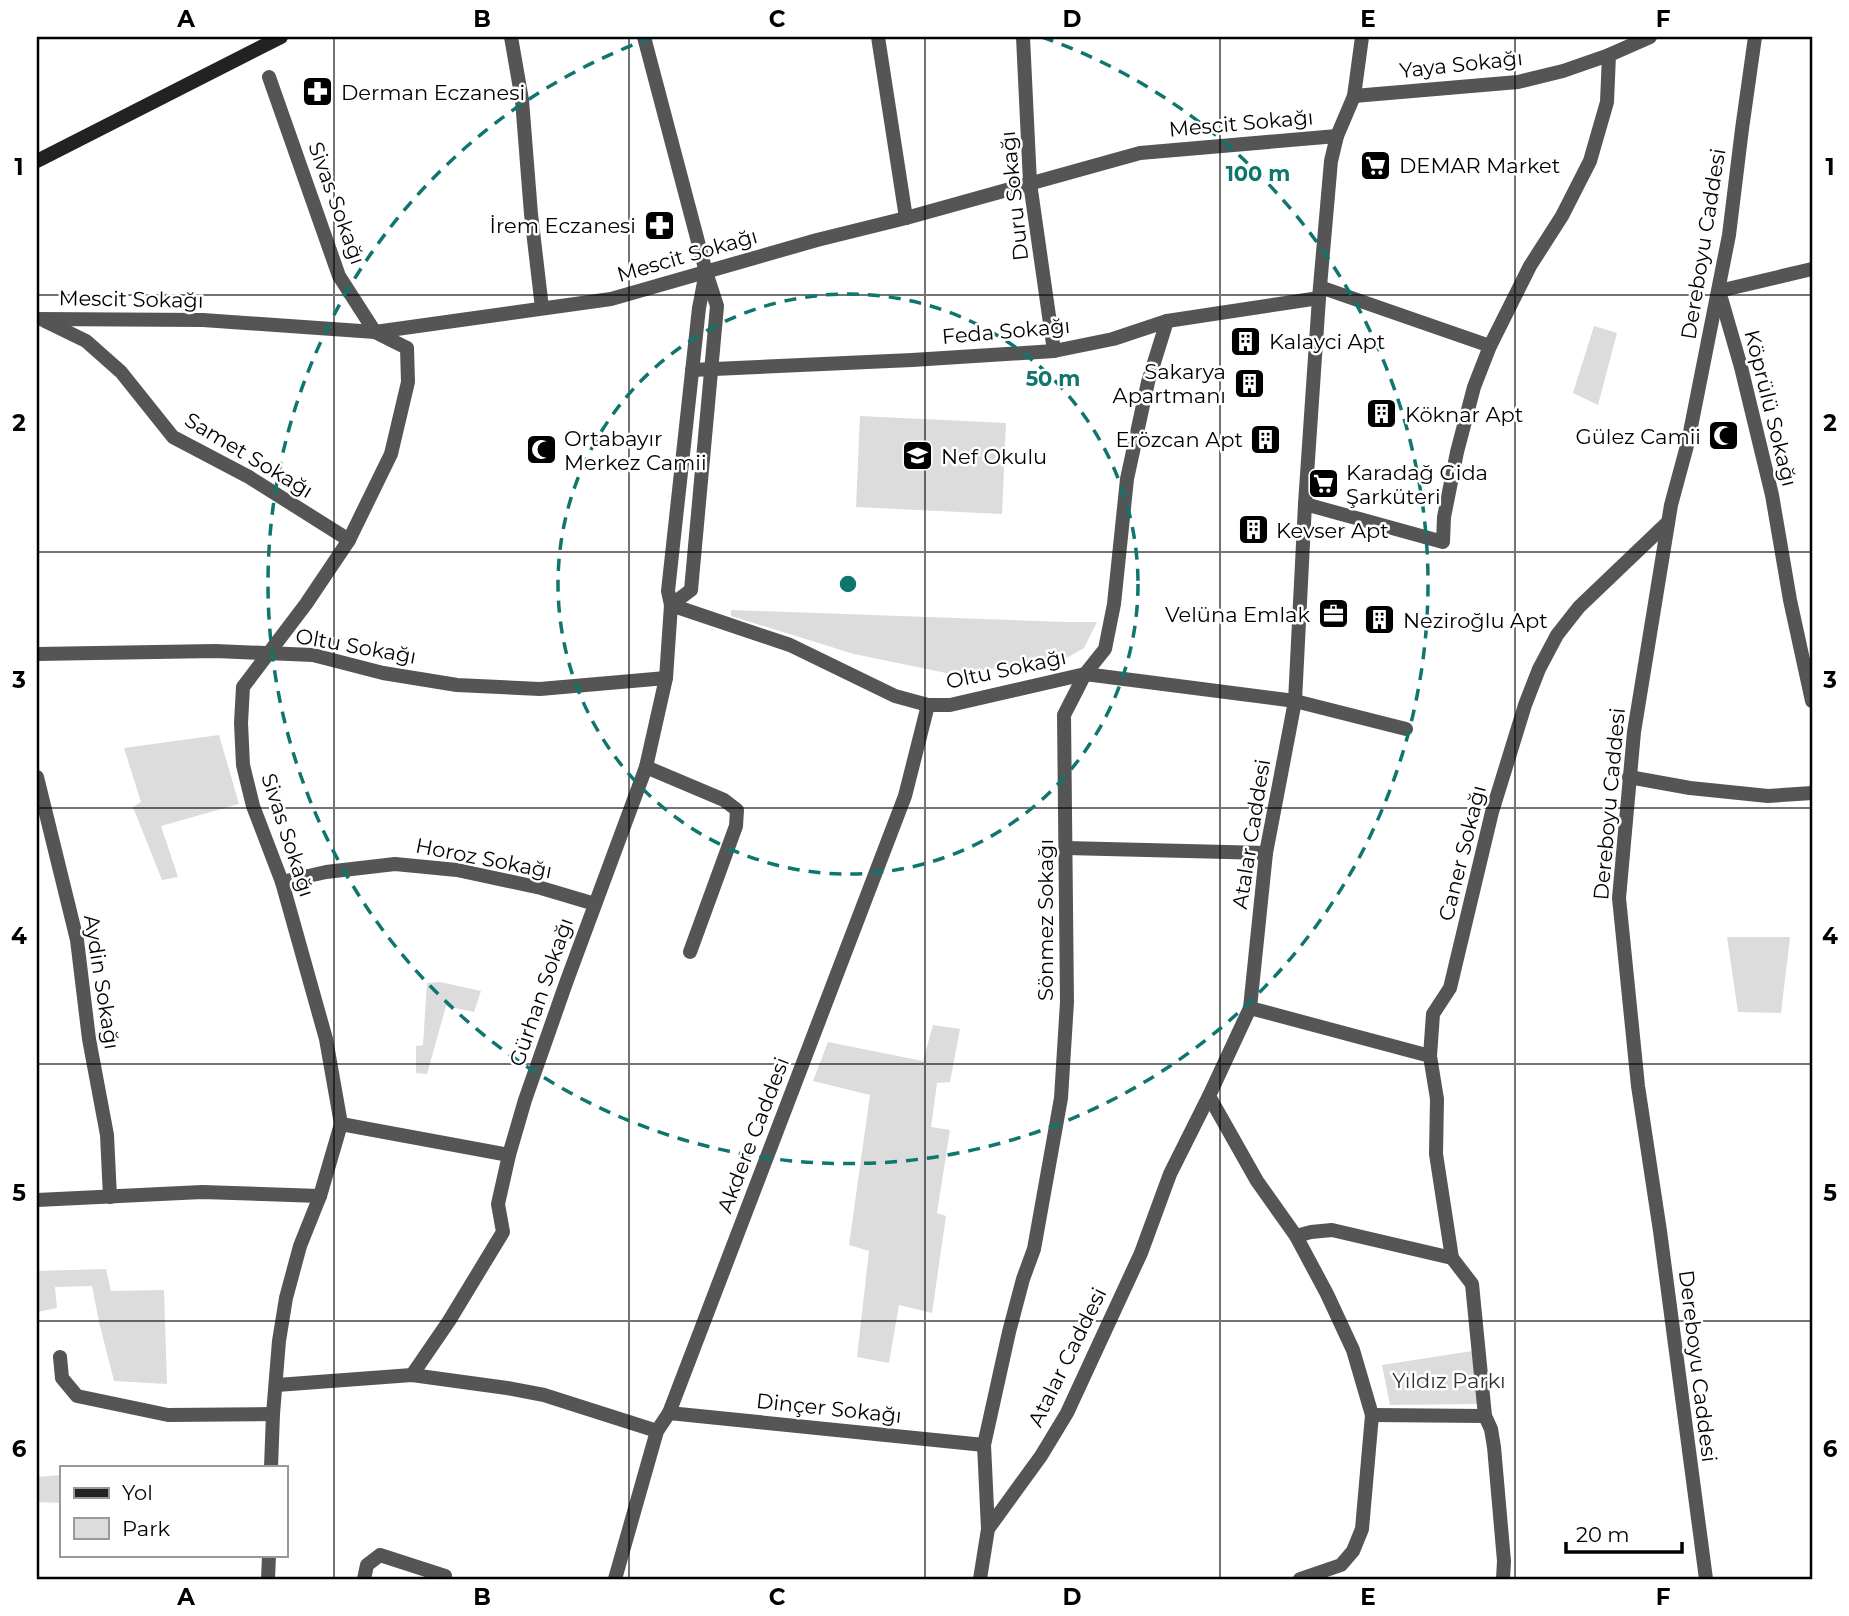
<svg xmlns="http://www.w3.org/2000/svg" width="1849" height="1616" viewBox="0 0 1849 1616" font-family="Montserrat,sans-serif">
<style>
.green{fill:#dcdcdc}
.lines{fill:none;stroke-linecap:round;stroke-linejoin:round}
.minor{stroke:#555;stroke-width:14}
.tertiary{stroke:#555;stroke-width:14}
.secondary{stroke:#222;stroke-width:14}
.grid{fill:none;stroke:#000;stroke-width:2;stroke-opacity:0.55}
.ring{fill:none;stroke:#0f766e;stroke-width:3.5;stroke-dasharray:12 9}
.labels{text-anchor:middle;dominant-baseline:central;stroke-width:5;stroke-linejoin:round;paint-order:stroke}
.street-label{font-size:21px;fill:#000;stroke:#fff}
.poi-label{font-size:21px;fill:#000;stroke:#fff;text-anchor:start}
.park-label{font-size:21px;fill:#333;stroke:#fff}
.centre{fill:#0f766e;stroke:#fff;stroke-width:3.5}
.ring-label{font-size:21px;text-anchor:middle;font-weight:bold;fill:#0f766e;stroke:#fff;stroke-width:5;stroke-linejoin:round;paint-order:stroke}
.neatline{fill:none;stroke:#000;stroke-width:2.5}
.grid-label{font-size:23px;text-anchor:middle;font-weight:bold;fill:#000}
</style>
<rect width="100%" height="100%" fill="#fff"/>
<g class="green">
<polygon points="1594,326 1617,333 1598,405 1573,393"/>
<polygon points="860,416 1006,423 1002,514 856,507"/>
<polygon points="731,610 1067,622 1097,622 1084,648 1063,660 951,674 854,654 731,616"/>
<polygon points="219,735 239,804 161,826 178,877 162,880 133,807 141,802 124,748"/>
<polygon points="1727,937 1790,937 1781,1013 1738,1012"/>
<polygon points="440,982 481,991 474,1012 446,1006 427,1074 416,1073 416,1046 423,1045 427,983"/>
<polygon points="933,1025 960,1029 950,1082 937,1083 931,1127 950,1130 937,1213 946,1216 932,1313 899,1305 889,1363 857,1357 869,1251 849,1245 870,1095 813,1081 828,1042 923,1061"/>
<polygon points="106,1269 111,1291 164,1290 167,1384 114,1381 99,1322 92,1286 55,1287 57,1308 37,1312 37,1271"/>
<polygon points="1472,1351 1478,1404 1390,1405 1382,1365"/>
<polygon points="61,1475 61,1503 37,1502 37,1477"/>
</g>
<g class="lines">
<g class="minor">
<polyline points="511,37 522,100 531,214 542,308"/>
<polyline points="644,37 706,272 717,306 691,590 671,605"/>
<polyline points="878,37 906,218"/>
<polyline points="1023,37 1030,183 1054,351"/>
<polyline points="269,77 339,276 375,332 407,348 408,382 391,454 349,540 306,604 243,687 241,723 243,765 253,806 282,882 326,1039 341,1124 320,1196 300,1246 286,1298 279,1341 273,1414 271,1467"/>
<polyline points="1354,96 1518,82 1563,71 1609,55 1650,37"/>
<polyline points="1812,269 1719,291 1741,367 1772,495 1790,600 1812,701"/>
<polyline points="1320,287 1490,346"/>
<polyline points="37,319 203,320 375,332 611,299 817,240 906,218 1140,153 1337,136"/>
<polyline points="45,321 86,341 121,372 173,437 249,477 349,540"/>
<polyline points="692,370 912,360 1054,351 1113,339 1167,321 1319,298"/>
<polyline points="1305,504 1443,542 1444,517 1457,452 1474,387 1490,346 1530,266 1562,216 1590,161 1607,102 1609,55"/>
<polyline points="671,605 790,645 895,696 928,705 950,705 1085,674 1295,701 1406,729"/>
<polyline points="37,654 215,651 313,655 383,673 457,685 540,689 666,678"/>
<polyline points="646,767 724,800 737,810 736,826 690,952"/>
<polyline points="37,777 77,940 89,1039 107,1135 110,1197"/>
<polyline points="1629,777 1690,788 1768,796 1812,793"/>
<polyline points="1066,848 1266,853"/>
<polyline points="282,882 326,872 395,864 457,870 541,888 595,904"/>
<polyline points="1250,1008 1430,1056"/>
<polyline points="1209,1096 1257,1181 1296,1236 1327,1294 1353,1350 1372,1415 1362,1529 1353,1551 1341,1565 1300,1579"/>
<polyline points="341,1124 509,1155"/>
<polyline points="37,1200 202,1192 320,1196"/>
<polyline points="1296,1236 1311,1232 1332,1230 1452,1258"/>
<polyline points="60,1357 62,1378 77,1396 168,1415 273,1414"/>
<polyline points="412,1375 449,1321 503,1232 498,1204 509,1155 525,1100 566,983 646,767 666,678 671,605 668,591 699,308 706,272"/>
<polyline points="277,1385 412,1375 507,1388 544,1395 657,1431"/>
<polyline points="669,1413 984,1445"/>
<polyline points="1372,1415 1485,1416"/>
<polyline points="988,1529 984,1445 1009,1332 1023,1279 1034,1249 1061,1098 1067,1002 1064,715 1085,674 1105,649 1114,604 1127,479 1148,382 1167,321"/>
<polyline points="268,1579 269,1555"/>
<polyline points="364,1579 367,1565 380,1555 445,1576 445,1579"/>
<polyline points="615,1579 657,1431 669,1413 905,796 928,705"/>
<polyline points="980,1579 988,1529 1041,1456 1067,1413 1141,1253 1170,1174 1209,1096 1250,1008 1266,853 1295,701 1305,504 1319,298 1331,161 1337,136 1354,96 1362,37"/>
<polyline points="1503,1579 1504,1561 1494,1447 1491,1429 1485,1416 1472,1284 1452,1258 1436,1154 1437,1099 1430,1056 1433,1014 1450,988 1492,812 1525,705 1539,669 1557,635 1579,607 1668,522"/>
</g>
<polyline class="tertiary" points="1706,1579 1660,1231 1638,1086 1619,898 1634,732 1671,505 1688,442 1729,235 1742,129 1755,37"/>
<polyline class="secondary" points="37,161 281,37"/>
</g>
<path class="grid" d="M334 37V1579M629 37V1579M925 37V1579M1220 37V1579M1515 37V1579M37 295H1812M37 552H1812M37 808H1812M37 1064H1812M37 1321H1812"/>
<g class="ring">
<circle cx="848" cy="584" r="290"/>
<path d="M1042 37A580 580 0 1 1 654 37"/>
</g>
<defs>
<symbol id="pharmacy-square" viewBox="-11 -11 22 22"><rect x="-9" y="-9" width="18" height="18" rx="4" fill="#000" stroke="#fff"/><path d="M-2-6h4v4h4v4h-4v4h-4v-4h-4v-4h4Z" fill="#fff"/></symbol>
<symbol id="supermarket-square" viewBox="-11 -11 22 22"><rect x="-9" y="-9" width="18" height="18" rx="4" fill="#000" stroke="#fff"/><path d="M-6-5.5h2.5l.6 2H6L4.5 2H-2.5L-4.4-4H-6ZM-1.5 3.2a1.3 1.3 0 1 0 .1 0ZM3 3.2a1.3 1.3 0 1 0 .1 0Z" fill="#fff"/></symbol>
<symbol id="building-square" viewBox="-11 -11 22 22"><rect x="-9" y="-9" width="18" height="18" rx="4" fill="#000" stroke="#fff"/><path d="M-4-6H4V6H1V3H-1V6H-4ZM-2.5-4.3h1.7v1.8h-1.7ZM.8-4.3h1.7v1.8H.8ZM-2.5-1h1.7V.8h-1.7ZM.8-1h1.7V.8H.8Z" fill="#fff"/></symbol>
<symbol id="mosque-square" viewBox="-11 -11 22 22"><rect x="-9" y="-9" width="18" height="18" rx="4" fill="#000" stroke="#fff"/><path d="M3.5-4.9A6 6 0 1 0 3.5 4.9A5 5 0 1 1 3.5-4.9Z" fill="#fff"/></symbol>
<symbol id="school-square" viewBox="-11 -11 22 22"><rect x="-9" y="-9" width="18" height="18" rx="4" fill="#000" stroke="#fff"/><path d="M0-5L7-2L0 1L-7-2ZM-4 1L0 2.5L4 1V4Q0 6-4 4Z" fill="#fff"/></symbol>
<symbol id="office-square" viewBox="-11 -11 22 22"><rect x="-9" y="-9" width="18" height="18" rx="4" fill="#000" stroke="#fff"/><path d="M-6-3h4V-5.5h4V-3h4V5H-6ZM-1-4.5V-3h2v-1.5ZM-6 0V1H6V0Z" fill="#fff"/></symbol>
</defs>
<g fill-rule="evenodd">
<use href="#pharmacy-square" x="300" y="74" width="35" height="35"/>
<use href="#supermarket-square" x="1358" y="148" width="35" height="35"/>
<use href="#pharmacy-square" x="642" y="208" width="35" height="35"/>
<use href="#building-square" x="1228" y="324" width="35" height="35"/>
<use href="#building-square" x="1232" y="366" width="35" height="35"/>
<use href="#building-square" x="1364" y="396" width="35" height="35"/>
<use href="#mosque-square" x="1706" y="418" width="35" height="35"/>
<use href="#building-square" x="1248" y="422" width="35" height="35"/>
<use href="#mosque-square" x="524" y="432" width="35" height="35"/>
<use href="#school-square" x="900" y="438" width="35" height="35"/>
<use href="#supermarket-square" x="1306" y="466" width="35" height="35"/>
<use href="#building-square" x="1236" y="512" width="35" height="35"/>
<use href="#office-square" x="1316" y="596" width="35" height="35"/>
<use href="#building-square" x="1362" y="602" width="35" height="35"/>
</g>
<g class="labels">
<g class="street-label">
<text transform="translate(1461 64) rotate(-6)">Yaya Sokağı</text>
<text transform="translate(1241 123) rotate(-5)">Mescit Sokağı</text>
<text transform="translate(1014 196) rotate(-96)">Duru Sokağı</text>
<text transform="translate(337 203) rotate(70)">Sivas Sokağı</text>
<text transform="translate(1703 244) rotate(-81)">Dereboyu Caddesi</text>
<text transform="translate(687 255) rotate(-16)">Mescit Sokağı</text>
<text transform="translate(131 299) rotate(1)">Mescit Sokağı</text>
<text transform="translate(1006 331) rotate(-5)">Feda Sokağı</text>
<text transform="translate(1771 408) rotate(76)">Köprülü Sokağı</text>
<text transform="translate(249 455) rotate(31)">Samet Sokağı</text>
<text transform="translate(356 646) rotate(10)">Oltu Sokağı</text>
<text transform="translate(1006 669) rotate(-12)">Oltu Sokağı</text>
<text transform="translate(1609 804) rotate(-85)">Dereboyu Caddesi</text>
<text transform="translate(1251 834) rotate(-81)">Atalar Caddesi</text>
<text transform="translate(288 835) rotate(72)">Sivas Sokağı</text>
<text transform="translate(1462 853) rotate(-76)">Caner Sokağı</text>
<text transform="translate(484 858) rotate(11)">Horoz Sokağı</text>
<text transform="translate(1045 920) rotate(-90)">Sönmez Sokağı</text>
<text transform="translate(102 982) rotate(81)">Aydin Sokağı</text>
<text transform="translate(541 992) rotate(-71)">Gürhan Sokağı</text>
<text transform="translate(753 1135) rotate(-69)">Akdere Caddesi</text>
<text transform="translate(1067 1357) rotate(-64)">Atalar Caddesi</text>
<text transform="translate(1698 1366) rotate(83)">Dereboyu Caddesi</text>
<text transform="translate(829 1408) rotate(6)">Dinçer Sokağı</text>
</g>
<g class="poi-label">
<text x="341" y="92">Derman Eczanesi</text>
<text x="1399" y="165">DEMAR Market</text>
<text x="636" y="225" text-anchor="end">İrem Eczanesi</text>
<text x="1269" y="341">Kalayci Apt</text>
<text x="1226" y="371" text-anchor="end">Sakarya<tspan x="1226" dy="24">Apartmanı</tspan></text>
<text x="1405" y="414">Köknar Apt</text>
<text x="1701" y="436" text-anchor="end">Gülez Camii</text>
<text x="564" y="438">Ortabayır<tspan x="564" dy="24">Merkez Camii</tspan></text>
<text x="1243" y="439" text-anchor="end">Erözcan Apt</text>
<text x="941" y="456">Nef Okulu</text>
<text x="1346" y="472">Karadağ Gida<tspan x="1346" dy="24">Şarküteri</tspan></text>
<text x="1276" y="530">Kevser Apt</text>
<text x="1310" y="614" text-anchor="end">Velüna Emlak</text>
<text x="1403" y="620">Neziroğlu Apt</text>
</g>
<g class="park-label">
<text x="1449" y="1380">Yıldız Parkı</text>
</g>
</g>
<circle cx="848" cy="584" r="10" class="centre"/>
<g class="ring-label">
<text x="1258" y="181">100 m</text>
<text x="1053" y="386">50 m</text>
</g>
<rect width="1849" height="1616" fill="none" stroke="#ffffff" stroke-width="77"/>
<rect x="60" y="1466" width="228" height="91" fill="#ffffff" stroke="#999999" stroke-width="2"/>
<rect x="74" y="1488" width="35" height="10" fill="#222222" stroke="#999999" stroke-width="2"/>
<text x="122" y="1500" font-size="21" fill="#000000">Yol</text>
<rect x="74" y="1518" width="35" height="21" fill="#dcdcdc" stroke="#999999" stroke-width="2"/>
<text x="122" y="1536" font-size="21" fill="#000000">Park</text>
<path d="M1566 1542v10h116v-10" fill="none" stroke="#000000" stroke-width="3.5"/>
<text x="1576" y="1542" font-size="21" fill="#000000" stroke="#ffffff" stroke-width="5" paint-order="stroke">20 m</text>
<rect x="38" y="38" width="1773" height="1540" class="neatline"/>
<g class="grid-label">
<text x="186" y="27">A</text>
<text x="482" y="27">B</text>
<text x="777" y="27">C</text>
<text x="1072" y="27">D</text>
<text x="1368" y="27">E</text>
<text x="1663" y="27">F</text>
<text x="19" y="175">1</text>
<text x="1830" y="175">1</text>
<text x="19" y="431">2</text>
<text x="1830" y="431">2</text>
<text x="19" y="688">3</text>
<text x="1830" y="688">3</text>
<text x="19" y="944">4</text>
<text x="1830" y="944">4</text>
<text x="19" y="1201">5</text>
<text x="1830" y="1201">5</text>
<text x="19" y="1457">6</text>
<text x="1830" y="1457">6</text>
<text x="186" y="1605">A</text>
<text x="482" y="1605">B</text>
<text x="777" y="1605">C</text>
<text x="1072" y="1605">D</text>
<text x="1368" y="1605">E</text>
<text x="1663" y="1605">F</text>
</g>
</svg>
